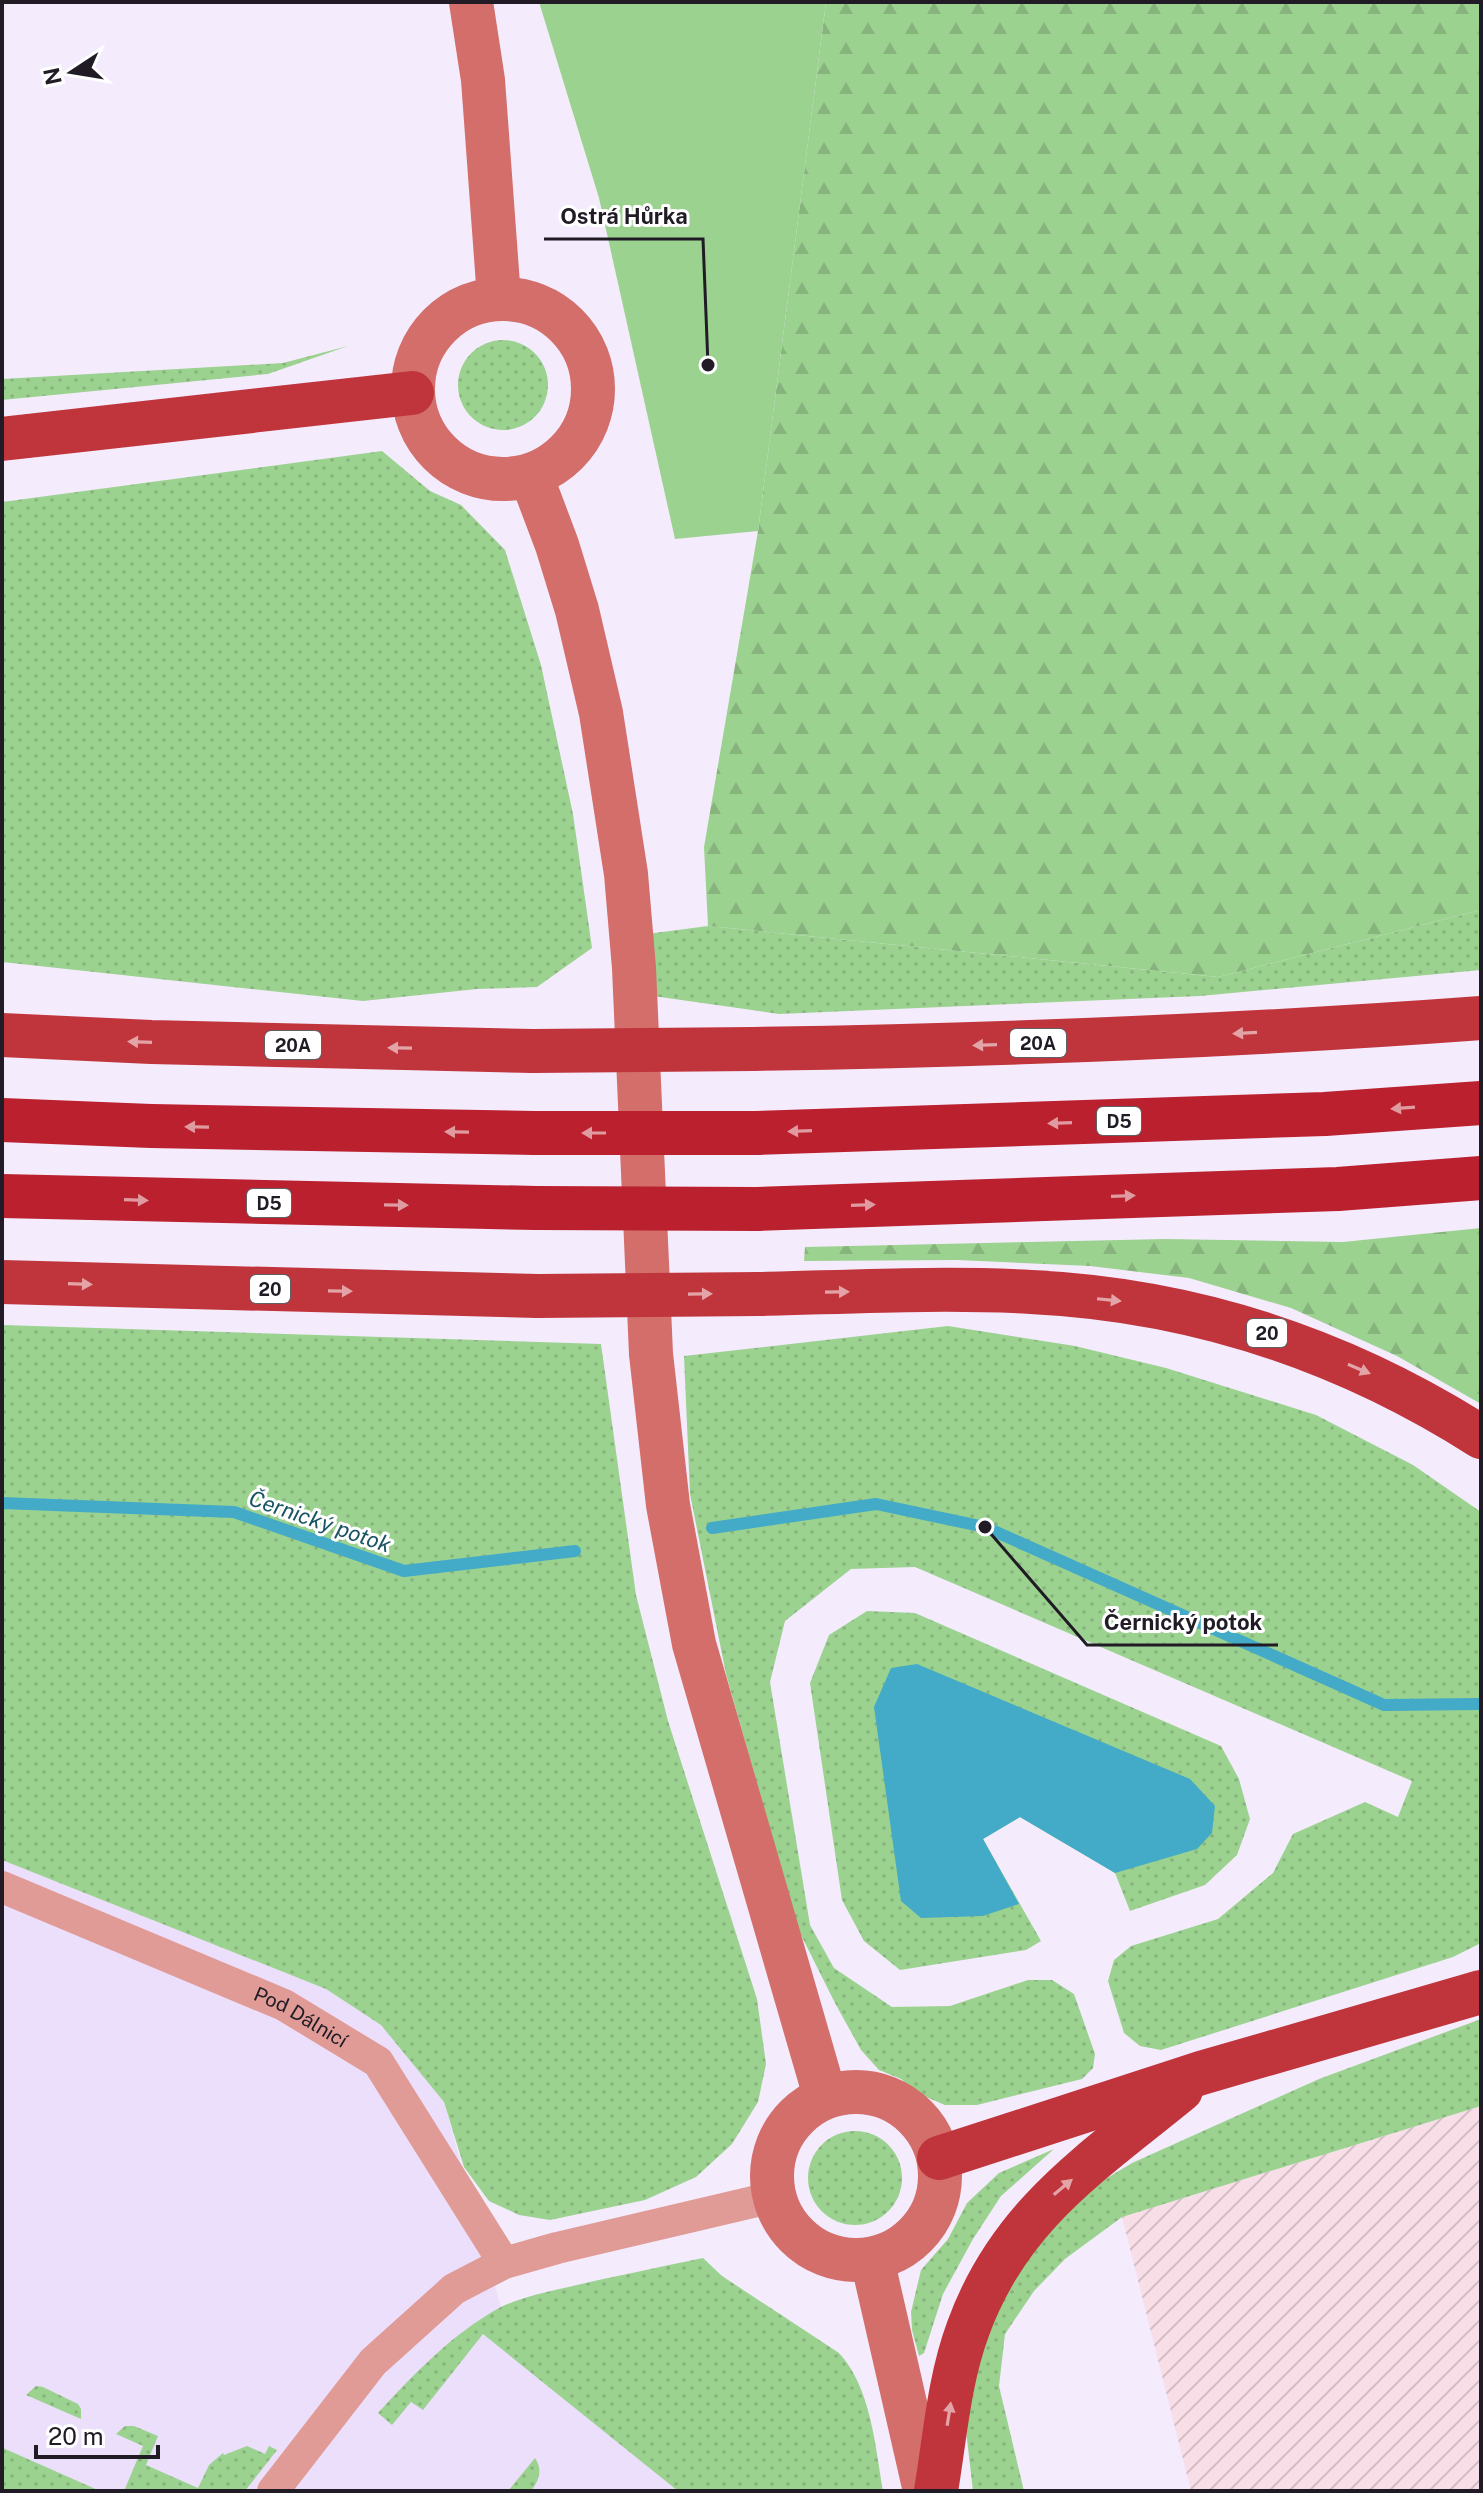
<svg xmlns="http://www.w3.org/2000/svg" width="1483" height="2493" viewBox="0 0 1483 2493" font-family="'Public Sans',sans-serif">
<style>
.built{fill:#ecdffb}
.industrial{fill:url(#industrial-furrows)}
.grass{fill:url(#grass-dots)}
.forest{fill:url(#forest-firs)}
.garden{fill:#9cd290}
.water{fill:#43aac7}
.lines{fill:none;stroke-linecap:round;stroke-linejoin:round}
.stream{stroke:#43aac7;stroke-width:12}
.minor{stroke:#e09b96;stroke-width:32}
.secondary{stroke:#d36e6a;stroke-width:44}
.trunk{stroke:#c0353c;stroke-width:44}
.motorway{stroke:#ba202d;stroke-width:44}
.trunk-bridge{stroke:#c0353c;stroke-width:44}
.motorway-bridge{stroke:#ba202d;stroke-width:44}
.oneway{fill:#e3a4a7}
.oneway2{fill:#e09ba0}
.labels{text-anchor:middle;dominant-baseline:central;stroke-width:6;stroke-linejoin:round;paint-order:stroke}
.shield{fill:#fff;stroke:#635f66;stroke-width:2}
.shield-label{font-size:18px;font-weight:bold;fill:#201b25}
.street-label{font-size:20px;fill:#201b25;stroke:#fff}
.water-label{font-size:22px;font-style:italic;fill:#1b5464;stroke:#fff}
.leader{fill:none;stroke:#201b25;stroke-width:3}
.callout-dot{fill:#201b25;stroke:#fff;stroke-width:3}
.callout-label{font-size:22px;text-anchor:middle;font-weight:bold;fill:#201b25;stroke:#fff;stroke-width:6;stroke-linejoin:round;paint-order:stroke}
</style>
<defs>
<pattern id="industrial-furrows" width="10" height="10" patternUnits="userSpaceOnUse" patternTransform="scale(2)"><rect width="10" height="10" fill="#f8dee6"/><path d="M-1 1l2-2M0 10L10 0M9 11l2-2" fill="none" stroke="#d4bec5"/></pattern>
<pattern id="grass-dots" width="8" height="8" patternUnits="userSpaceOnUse" patternTransform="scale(2)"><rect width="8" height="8" fill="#9cd290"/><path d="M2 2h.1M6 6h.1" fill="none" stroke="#86b47c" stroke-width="1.8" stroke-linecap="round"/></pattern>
<pattern id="forest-firs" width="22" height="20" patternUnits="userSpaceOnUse" patternTransform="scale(2)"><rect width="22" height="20" fill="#9cd290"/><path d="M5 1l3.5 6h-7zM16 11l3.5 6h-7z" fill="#86b47c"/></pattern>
</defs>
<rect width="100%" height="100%" fill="#f4ecfd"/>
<polygon class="built" points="2,1860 326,1989 382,2025 444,2102 501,2307 722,2491 2,2491"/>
<polygon class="industrial" points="1481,2106 1481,2491 1191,2491 1122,2217"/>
<g class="grass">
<circle cx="503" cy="385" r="45"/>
<polygon points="348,346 268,374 2,400 2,379 283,363"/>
<polygon points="382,451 430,491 461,505 505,550 541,665 573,814 592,948 537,987 477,989 363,1001 2,962 2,502"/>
<polygon points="1481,910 1481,970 1200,996 779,1014 653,996 647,934 708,926 1218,977"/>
<polygon points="2,1325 601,1344 636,1595 668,1721 757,1999 766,2064 758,2102 732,2144 696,2177 645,2200 550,2220 519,2215 489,2201 464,2167 444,2102 381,2025 326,1989 2,1860"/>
<polygon points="948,1326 1075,1346 1166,1368 1316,1415 1413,1465 1481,1512 1481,1943 1453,1957 1161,2050 1140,2046 1124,2033 1108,1981 1114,1960 1131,1946 1218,1919 1273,1873 1293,1834 1365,1802 1398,1817 1412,1781 915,1567 851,1569 785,1621 770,1682 810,1925 834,1968 892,2007 950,2006 1028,1980 1052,1980 1074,1994 1095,2054 1093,2068 1082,2079 977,2105 945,2105 919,2094 901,2079 879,2070 861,2050 835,2003 798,1929 726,1674 690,1494 684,1356"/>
<polygon points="867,1611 915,1613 1221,1746 1239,1779 1250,1819 1237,1855 1205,1885 1130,1911 1115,1873 1020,1817 983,1839 1041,1941 1026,1950 900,1970 864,1941 842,1900 810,1683 829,1635"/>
<polygon points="1481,2019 1481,2106 1122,2217 1065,2259 1034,2291 1005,2334 999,2386 1024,2491 973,2491 965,2422 968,2384 1021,2255 1084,2192 1132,2163 1319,2079"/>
<circle cx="855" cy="2178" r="47"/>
<polygon points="1054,2149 1001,2196 973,2239 943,2294 924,2353 919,2356 912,2330 911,2312 921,2270 948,2239 967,2203 999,2173"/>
<path d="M703 2258 722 2276 839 2353C871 2388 875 2445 883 2491H678L483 2334 423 2410 411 2402 392 2425 378 2413C414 2374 452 2334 499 2308 519 2298 542 2293 564 2288 610 2277 656 2268 703 2258Z"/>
<polygon points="36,2386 43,2387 78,2404 81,2409 81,2419 26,2395"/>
<polygon points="125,2426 134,2426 158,2436 146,2465 198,2488 209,2465 223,2453 224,2455 247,2446 265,2454 269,2446 277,2450 245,2491 124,2491 143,2446 116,2434"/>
<polygon points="3,2448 100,2491 13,2491 2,2489"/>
<path d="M535 2458C543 2470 539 2480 531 2491H508Z"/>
</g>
<g class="forest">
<polygon points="826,2 1481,2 1481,910 1218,977 708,926 704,847 758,531"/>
<polygon points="1481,1228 1481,1404 1397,1356 1291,1308 1189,1278 1090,1266 957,1260 804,1261 805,1247 1166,1239 1343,1242"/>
</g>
<polygon class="garden" points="539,2 826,2 758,531 675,539 599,198"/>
<polygon class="water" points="917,1664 1190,1779 1215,1806 1212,1833 1197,1849 1115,1873 1020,1817 983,1839 1019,1904 983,1916 921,1918 901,1901 874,1707 891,1668"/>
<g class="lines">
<g class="stream">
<polyline points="2,1503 234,1512 404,1571 575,1551"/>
<polyline points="712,1528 876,1504 985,1527 1384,1705 1481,1704"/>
</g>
<g class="minor">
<path id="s1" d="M2 1887 284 2005 378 2062 504 2263"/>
<polyline points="273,2491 373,2362 454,2289 504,2263 557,2248 774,2197"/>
</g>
<g class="secondary">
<polyline points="471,2 483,80 499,298"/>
<circle cx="503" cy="389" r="90"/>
<polyline points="531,476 557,545 577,610 601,713 626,874 634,968 651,1354 668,1505 694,1644 825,2096"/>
<circle cx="856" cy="2176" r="84"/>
<polyline points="872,2259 925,2491"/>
</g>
<g class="trunk">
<polyline points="2,439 412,393"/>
<polyline points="2,1035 151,1042 533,1051"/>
<path d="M753 1049C996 1045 1239 1036 1481 1018"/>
<polyline points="2,1282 538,1296"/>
<path d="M759 1294C849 1292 941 1287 1031 1292 1195 1300 1343 1349 1481 1437"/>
<polyline points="939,2158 1201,2073 1481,1992"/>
<path d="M936 2491C945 2437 949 2380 968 2329 1009 2215 1092 2163 1181 2090"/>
</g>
<g class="motorway">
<polyline points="2,1120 151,1126 535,1133"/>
<polyline points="756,1133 1325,1114 1481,1103"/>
<polyline points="2,1196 536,1208"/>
<polyline points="757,1209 1338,1189 1481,1178"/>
</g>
<g class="trunk-bridge">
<polyline points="533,1051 753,1049"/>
<polyline points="538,1296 759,1294"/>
</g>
<g class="motorway-bridge">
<polyline points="535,1133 756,1133"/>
<polyline points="536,1208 757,1209"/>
</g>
</g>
<defs><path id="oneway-solid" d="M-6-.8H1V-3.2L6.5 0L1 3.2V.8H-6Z" transform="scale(2)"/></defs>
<g class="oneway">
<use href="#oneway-solid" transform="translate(1245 1033) rotate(177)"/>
<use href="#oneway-solid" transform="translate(140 1042) rotate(-178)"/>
<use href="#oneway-solid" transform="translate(985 1045) rotate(178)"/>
<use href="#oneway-solid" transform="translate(400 1048) rotate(-179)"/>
<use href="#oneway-solid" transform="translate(80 1284) rotate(2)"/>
<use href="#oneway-solid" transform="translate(340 1291) rotate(1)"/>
<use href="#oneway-solid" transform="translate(837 1292) rotate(-1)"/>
<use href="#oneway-solid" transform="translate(700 1294) rotate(-1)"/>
<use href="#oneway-solid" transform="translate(1109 1300) rotate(6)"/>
<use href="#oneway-solid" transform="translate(1359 1369) rotate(23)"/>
<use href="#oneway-solid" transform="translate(1063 2187) rotate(-40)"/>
<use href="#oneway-solid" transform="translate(949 2414) rotate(-81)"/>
</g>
<g class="oneway2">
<use href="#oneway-solid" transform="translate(1403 1108) rotate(176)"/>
<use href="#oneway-solid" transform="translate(1060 1123) rotate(178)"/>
<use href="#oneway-solid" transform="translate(197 1127) rotate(-179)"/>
<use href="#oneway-solid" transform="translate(800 1131) rotate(178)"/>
<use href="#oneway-solid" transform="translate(457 1132) rotate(-179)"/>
<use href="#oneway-solid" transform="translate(594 1133) rotate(180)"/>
<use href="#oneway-solid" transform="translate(1123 1196) rotate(-2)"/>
<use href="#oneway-solid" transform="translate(136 1200) rotate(2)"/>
<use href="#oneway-solid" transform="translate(396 1205) rotate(1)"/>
<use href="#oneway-solid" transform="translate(863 1205) rotate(-2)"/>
</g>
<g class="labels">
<g class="shield">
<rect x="1010" y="1029" width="56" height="28" rx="6"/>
<rect x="265" y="1031" width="56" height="28" rx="6"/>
<rect x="1097" y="1107" width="44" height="28" rx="6"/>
<rect x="247" y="1189" width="44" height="28" rx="6"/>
<rect x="250" y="1275" width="40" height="28" rx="6"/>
<rect x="1247" y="1319" width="40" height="28" rx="6"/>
</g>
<g class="shield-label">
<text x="1038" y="1043">20A</text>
<text x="293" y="1045">20A</text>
<text x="1119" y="1121">D5</text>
<text x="269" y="1203">D5</text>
<text x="270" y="1289">20</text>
<text x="1267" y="1333">20</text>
</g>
<g class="street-label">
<text stroke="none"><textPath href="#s1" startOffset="326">Pod Dálnicí</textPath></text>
</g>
<g class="water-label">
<text transform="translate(320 1521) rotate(19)">Černický potok</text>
</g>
</g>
<path class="leader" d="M708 365L703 239H544M985 1527L1087 1645H1278"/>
<g class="callout-dot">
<circle cx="708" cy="365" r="8"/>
<circle cx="985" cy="1527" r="8"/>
</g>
<g class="callout-label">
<text x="624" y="224">Ostrá Hůrka</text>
<text x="1183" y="1630">Černický potok</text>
</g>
<rect width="1483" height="2493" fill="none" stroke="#201b25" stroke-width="8"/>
<g transform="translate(72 72) rotate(258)" stroke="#ffffff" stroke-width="6" paint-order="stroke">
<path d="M0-6L14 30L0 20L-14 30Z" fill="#201b25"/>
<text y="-12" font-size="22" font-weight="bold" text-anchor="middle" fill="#201b25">N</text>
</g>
<path d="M36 2445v12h122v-12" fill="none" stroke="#201b25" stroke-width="4"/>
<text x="48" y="2445" font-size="24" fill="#201b25" stroke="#ffffff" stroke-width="6" paint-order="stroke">20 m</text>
</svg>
